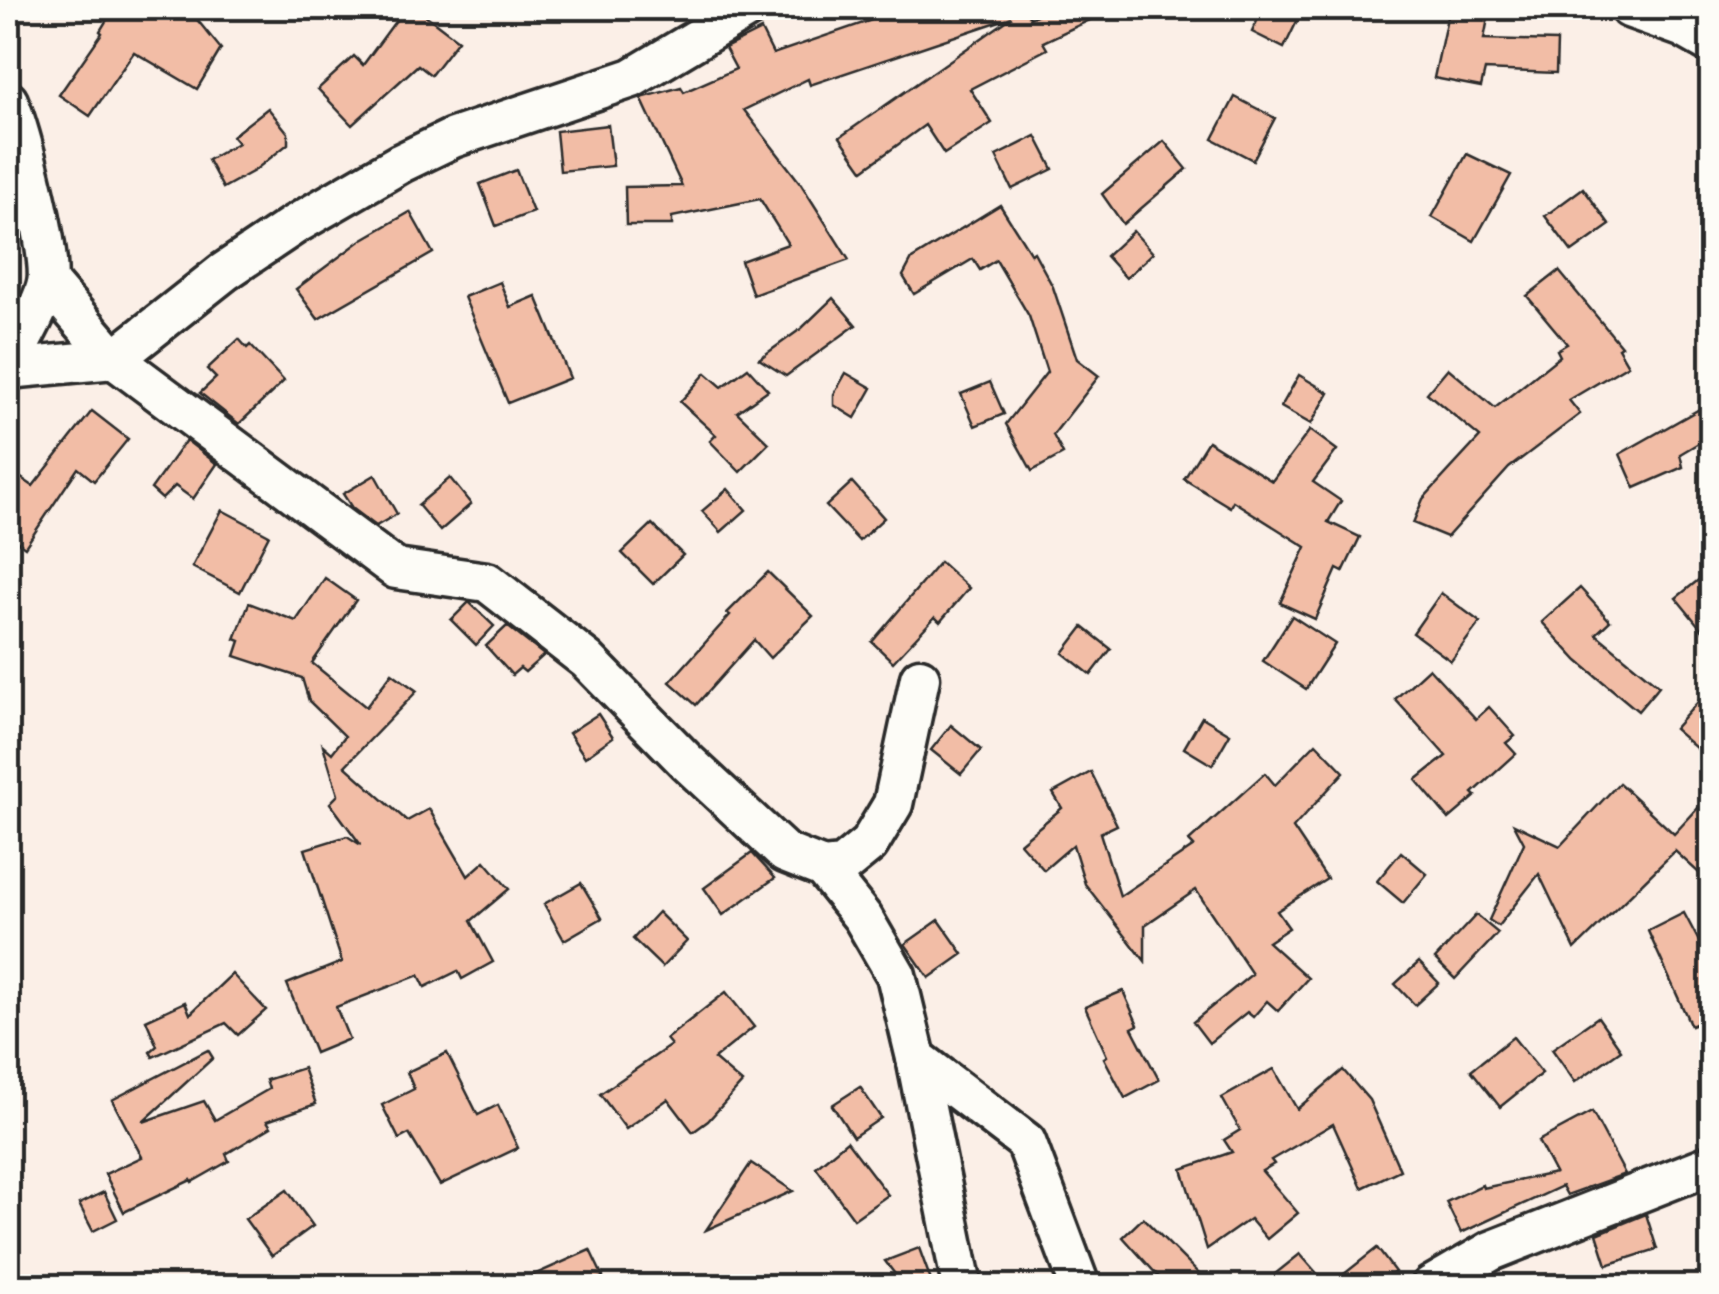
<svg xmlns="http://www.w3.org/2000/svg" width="1719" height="1294" viewBox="0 0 1719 1294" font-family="Dekko,sans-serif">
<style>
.building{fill:#f2bda6;stroke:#2b2b2b;stroke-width:2.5}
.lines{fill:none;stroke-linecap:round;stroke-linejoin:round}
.street-casing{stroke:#2b2b2b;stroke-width:45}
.street{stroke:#fdfcf7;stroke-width:38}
</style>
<rect width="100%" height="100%" fill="#fbefe7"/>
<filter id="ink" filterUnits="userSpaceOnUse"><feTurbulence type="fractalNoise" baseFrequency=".01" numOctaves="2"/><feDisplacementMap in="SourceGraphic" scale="20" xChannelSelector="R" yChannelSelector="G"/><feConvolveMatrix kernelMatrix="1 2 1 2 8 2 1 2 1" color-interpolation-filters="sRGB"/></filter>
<g filter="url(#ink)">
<g class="building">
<polygon points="114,8 180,8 194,16 221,49 197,89 134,52 90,116 59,95 102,33 100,31"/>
<polygon points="405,8 416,8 458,40 431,75 418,65 352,125 318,89 354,56 363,65"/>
<polygon points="870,8 1025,8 1030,18 1051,8 1115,8 1043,42 1047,49 970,89 992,123 944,154 925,125 863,170 840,137 1012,17 810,85 808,79 744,110 801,184 849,260 753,295 741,261 788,244 760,199 672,217 672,225 626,225 625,187 682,186 641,98 681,87 684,92 736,69 725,48 761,30 773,54 878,18"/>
<polygon points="1263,8 1283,8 1300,15 1284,48 1252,32"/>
<polygon points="1449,8 1490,8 1484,39 1557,41 1556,73 1485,70 1481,87 1434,78"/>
<polygon points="1235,97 1275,118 1253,160 1213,139"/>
<polygon points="268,108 288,133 288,144 254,171 223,188 208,160 238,143 232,136"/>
<polygon points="608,125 613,166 560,171 556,131"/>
<polygon points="1036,136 1053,169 1012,189 996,156"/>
<polygon points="1164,141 1187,169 1123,224 1102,194"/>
<polygon points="1467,154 1511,175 1474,241 1432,217"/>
<polygon points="516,170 533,212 496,226 480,184"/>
<polygon points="1583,188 1610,225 1572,252 1545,216"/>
<polygon points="1000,205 1031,254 1034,252 1053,287 1077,359 1099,376 1053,435 1063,454 1032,471 1006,424 1047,372 1029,316 996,260 980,270 973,259 914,294 903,276 912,259"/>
<polygon points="410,212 433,253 318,319 296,289 363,239"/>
<polygon points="1133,231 1153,253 1126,278 1106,256"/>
<polygon points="1559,271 1621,346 1618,348 1628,365 1569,400 1580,414 1509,468 1447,537 1413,523 1423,499 1480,437 1427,393 1448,368 1495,408 1560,356 1557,350 1567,344 1527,296"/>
<polygon points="500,282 510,307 536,296 570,378 508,403 464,297"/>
<polygon points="833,298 856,325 786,376 759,359 802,328"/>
<polygon points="239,339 247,348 250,345 284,381 239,424 200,393 216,378 207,369"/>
<polygon points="748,368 768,390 737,412 769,443 740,472 710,441 716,435 680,402 706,373 722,387"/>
<polygon points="846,373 872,388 855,418 834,405 834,394"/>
<polygon points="1299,375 1329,393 1311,424 1281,407"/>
<polygon points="990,382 1004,414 975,426 961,394"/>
<polygon points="1712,402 1712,435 1680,454 1683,467 1635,488 1620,454"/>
<polygon points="92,411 128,439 94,481 78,468 25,547 8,535 8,469 33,486"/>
<polygon points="1310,430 1337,450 1313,482 1341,501 1328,522 1360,537 1343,572 1337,569 1315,619 1280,603 1306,547 1233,501 1230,507 1184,479 1208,441 1272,481"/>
<polygon points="186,440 217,464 193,499 175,486 162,499 151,489"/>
<polygon points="375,475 397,514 376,526 352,508 343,494"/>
<polygon points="450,478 471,504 440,531 418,505"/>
<polygon points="852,482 884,518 859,541 826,506"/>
<polygon points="728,489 746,510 721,532 702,511"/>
<polygon points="222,510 269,535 240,592 192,567"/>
<polygon points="652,524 683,555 653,584 622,553"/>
<polygon points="940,562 969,588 940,622 935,617 893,662 872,642"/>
<polygon points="1712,569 1712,642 1676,598"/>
<polygon points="768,572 813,616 770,658 754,640 696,705 670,682 730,615 727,613"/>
<polygon points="325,578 356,600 312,663 366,707 392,673 417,691 345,766 407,821 429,809 468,876 485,861 509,889 471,921 493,962 462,979 458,971 425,987 419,975 336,1007 349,1039 315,1053 287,984 342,962 305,849 347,836 361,845 330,803 338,795 323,745 332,753 345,736 309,701 302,678 235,656 240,641 235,639 249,603 296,621"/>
<polygon points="1580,588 1610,621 1596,634 1659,686 1638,711 1578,661 1542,622"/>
<polygon points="1441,593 1480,622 1451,661 1413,633"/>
<polygon points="469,602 494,626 476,645 451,620"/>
<polygon points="1292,616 1335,644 1306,689 1263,661"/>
<polygon points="507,626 544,655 525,672 520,668 512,675 486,646"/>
<polygon points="1083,627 1111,649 1091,675 1063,653"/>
<polygon points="1429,668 1476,719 1489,707 1515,736 1506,743 1516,754 1473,793 1476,796 1449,819 1416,780 1446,756 1395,699"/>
<polygon points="1712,686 1712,762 1674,729"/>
<polygon points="598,714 613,737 585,757 569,733"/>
<polygon points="1202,717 1230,734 1212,765 1184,748"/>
<polygon points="951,725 981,750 961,774 931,750"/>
<polygon points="1316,743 1344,772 1293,828 1327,879 1277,911 1289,928 1268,942 1308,978 1278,1011 1267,1001 1253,1017 1247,1012 1209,1043 1193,1022 1252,974 1196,890 1145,925 1145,961 1085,884 1073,845 1044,870 1020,843 1062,808 1053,793 1091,772 1117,825 1100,833 1120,896 1194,846 1189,841 1265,773 1275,785"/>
<polygon points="1619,783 1674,834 1712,793 1712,885 1675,851 1575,949 1539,874 1498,926 1489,920 1524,843 1514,824 1560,846"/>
<polygon points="1401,852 1427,874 1403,903 1377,881"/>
<polygon points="752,853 775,878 723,915 704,888"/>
<polygon points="581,883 602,918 564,940 544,904"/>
<polygon points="658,912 687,941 662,967 633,939"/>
<polygon points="1684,913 1712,966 1712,1017 1691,1026 1648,931"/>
<polygon points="1476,915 1498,933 1455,979 1435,959"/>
<polygon points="939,920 963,954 929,978 905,944"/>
<polygon points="1419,962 1439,983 1415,1005 1395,984"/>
<polygon points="232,974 266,1010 238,1035 226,1023 153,1057 150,1052 157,1046 146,1020 185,1002 190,1014"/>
<polygon points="1123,991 1138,1025 1132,1028 1159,1080 1125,1098 1104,1058 1107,1056 1085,1007"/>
<polygon points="726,992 754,1027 714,1059 742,1083 708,1121 693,1132 668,1099 626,1129 600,1094 671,1045 666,1039"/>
<polygon points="1598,1017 1621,1050 1575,1082 1552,1049"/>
<polygon points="1513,1037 1542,1073 1500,1107 1471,1070"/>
<polygon points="208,1050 213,1058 143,1122 204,1101 215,1120 269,1089 266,1080 303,1068 316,1104 267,1121 271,1127 226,1154 229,1161 192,1182 191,1180 124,1212 105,1174 142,1157 112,1100"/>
<polygon points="447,1053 478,1115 498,1105 518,1148 440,1185 409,1134 399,1139 382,1105 414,1089 407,1072"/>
<polygon points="1274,1069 1297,1109 1343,1070 1369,1100 1400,1170 1362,1188 1333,1124 1271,1160 1274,1164 1262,1171 1298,1213 1267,1239 1250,1219 1207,1249 1182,1169 1232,1152 1224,1140 1240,1130 1222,1098"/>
<polygon points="860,1087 881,1118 853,1137 832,1105"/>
<polygon points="1592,1112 1625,1174 1567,1195 1562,1186 1461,1233 1446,1202 1482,1185 1483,1188 1555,1173 1538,1141"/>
<polygon points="847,1141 888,1195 854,1219 816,1167"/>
<polygon points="751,1163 793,1191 706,1230"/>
<polygon points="287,1190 313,1226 272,1256 245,1219"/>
<polygon points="104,1192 117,1219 93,1231 79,1204"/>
<polygon points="1646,1214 1657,1249 1607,1265 1597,1234"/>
<polygon points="1143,1218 1211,1286 1167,1286 1123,1237"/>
<polygon points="919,1248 933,1286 904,1286 885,1261"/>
<polygon points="1377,1248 1395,1272 1376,1286 1329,1286"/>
<polygon points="590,1250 603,1277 581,1286 509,1286"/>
<polygon points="1300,1254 1328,1286 1260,1286"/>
</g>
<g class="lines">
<defs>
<g id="street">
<polyline points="1629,8 1682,27 1712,44"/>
<path d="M8 101C20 129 53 255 47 283 43 305 18 345 8 368"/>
<polyline points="48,282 114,359 396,569 487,582 587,660 687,762 785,853 823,868 842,866 869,844 893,804 920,678"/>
<polyline points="8,369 114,359 224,272 294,225 401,163 453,138 632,78 749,8"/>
<polyline points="823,868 863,918 896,975 916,1058 962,1286"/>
<polyline points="916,1058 1026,1142 1080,1286"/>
<polyline points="1431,1286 1491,1251 1712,1164"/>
</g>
</defs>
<use href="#street" class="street-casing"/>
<use href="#street" class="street"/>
</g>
</g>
<rect width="1719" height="1294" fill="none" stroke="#fdfcf7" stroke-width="40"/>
<rect x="20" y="20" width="1679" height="1254" fill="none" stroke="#2b2b2b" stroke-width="4" filter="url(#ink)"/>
</svg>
